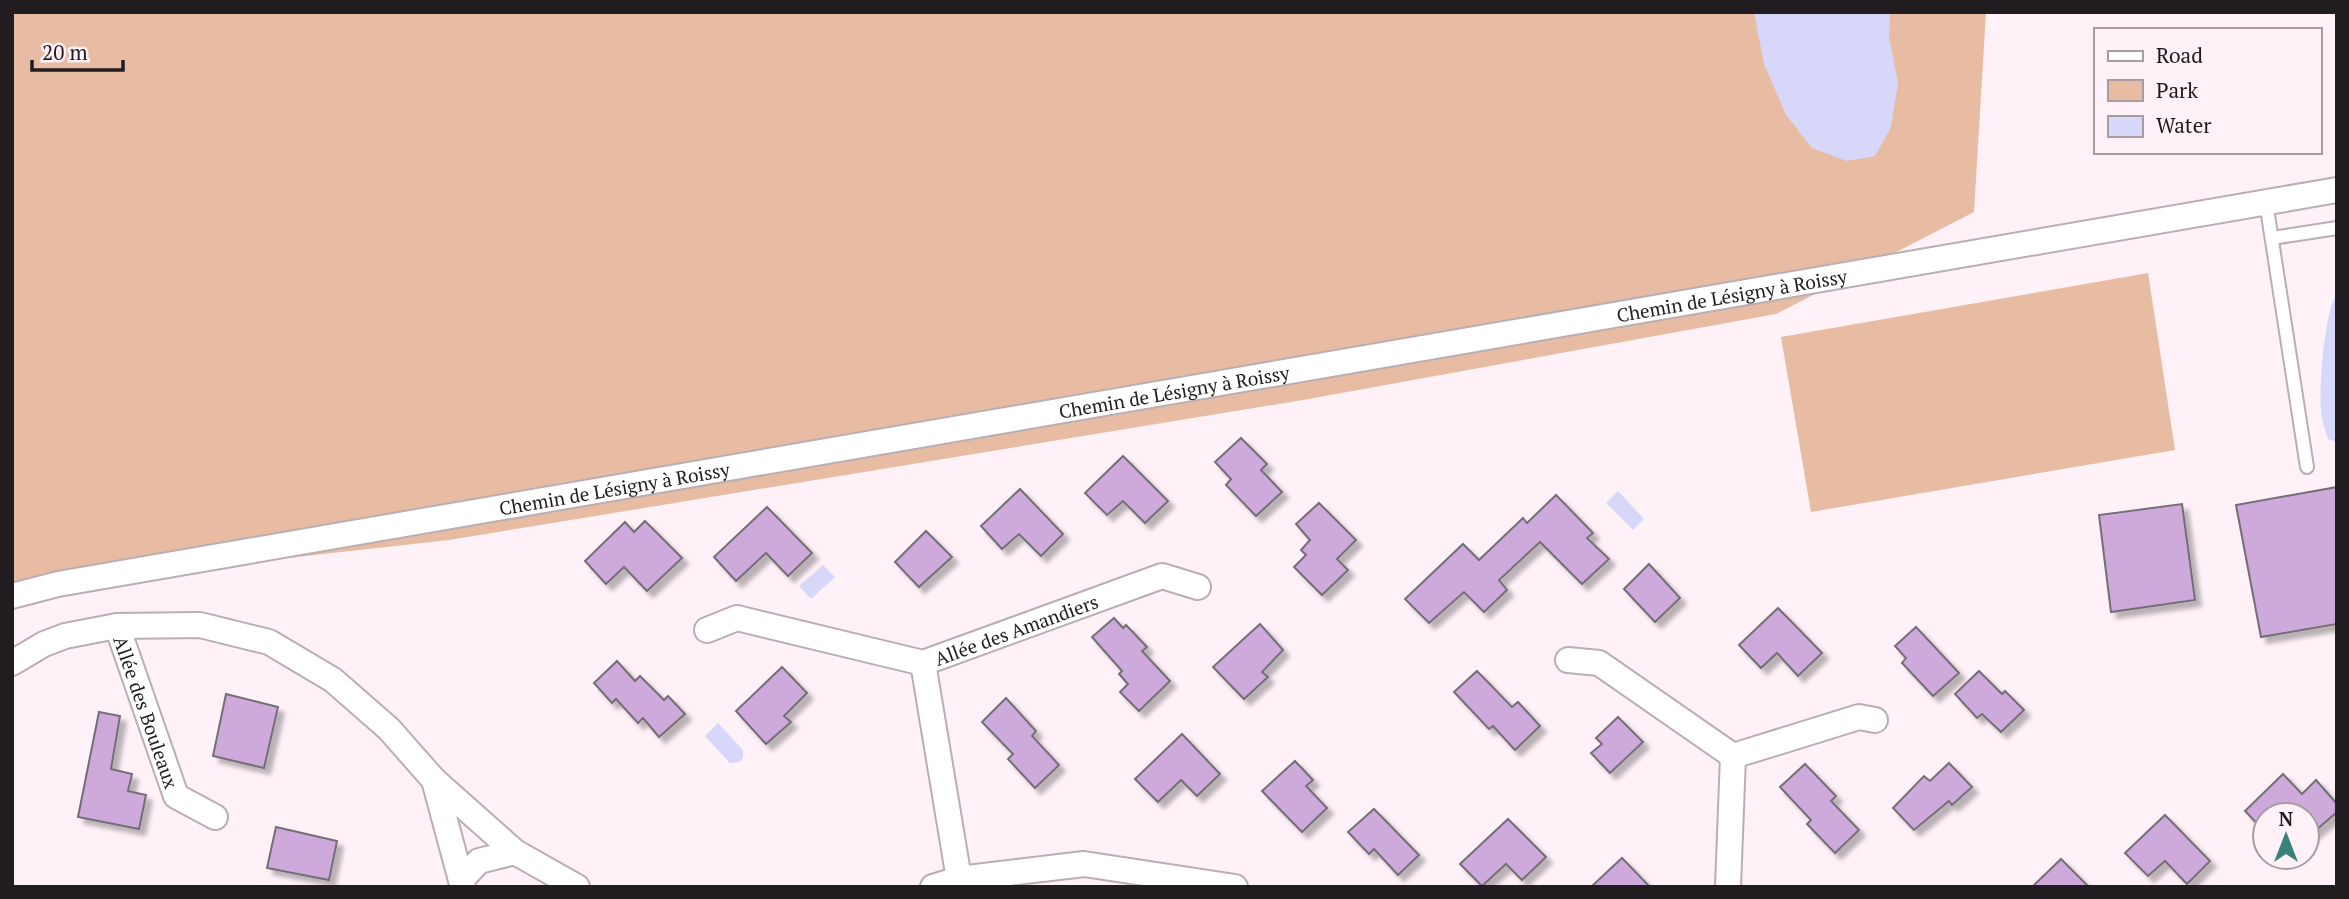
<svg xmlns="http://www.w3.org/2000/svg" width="2349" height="899" viewBox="0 0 2349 899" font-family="'PT Serif',serif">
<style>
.green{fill:#e7bca3}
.water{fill:#d7d7fa}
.building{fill:#cdaadb;stroke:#746e77;stroke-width:2;filter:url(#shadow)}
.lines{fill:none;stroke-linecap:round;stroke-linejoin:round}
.lane-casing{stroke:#baaeb4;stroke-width:16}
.street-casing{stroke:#baaeb4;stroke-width:28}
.lane{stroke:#fff;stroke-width:12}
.street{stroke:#fff;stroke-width:24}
.labels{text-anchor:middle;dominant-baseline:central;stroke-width:5;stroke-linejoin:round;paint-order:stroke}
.street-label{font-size:19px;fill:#211c1f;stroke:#fef1f7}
</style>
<defs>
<filter id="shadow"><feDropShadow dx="6" dy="6" stdDeviation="2" flood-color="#0004"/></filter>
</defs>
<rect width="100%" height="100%" fill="#fef1f7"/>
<g class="green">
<polygon points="12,12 1986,12 1974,212 1776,314 1303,400 449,540 12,589"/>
<polygon points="2148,273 2175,450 1811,512 1781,337"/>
</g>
<g class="water">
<polygon points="1754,12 1890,12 1889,37 1898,83 1891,127 1875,156 1847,161 1812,148 1786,115 1764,64"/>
<path d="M2337 293V442L2328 439C2326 432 2323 425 2322 418 2318 394 2324 312 2337 293Z"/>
<polygon points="1618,491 1644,519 1633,530 1606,503"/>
<polygon points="823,565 835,577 811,599 799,586"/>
<polygon points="718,723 743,750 743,757 740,762 730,763 705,736"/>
</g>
<g class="building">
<polygon points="1241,438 1267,464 1261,470 1282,492 1256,516 1226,485 1231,479 1215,462"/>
<polygon points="1123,456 1168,501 1145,523 1123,501 1107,515 1085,493"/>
<polygon points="2337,487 2337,624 2261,637 2236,505"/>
<polygon points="1020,489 1063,534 1041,556 1019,534 1002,549 981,526"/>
<polygon points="1556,495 1593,533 1587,538 1609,559 1582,584 1540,542 1499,580 1507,590 1484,612 1464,592 1429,623 1405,599 1463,544 1479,560 1523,518 1527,523"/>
<polygon points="1319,503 1356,540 1337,559 1348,570 1322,595 1294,567 1306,555 1301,550 1310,540 1296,524"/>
<polygon points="2182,504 2195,600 2111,612 2099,515"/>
<polygon points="767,507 812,553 788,576 766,553 736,581 714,557"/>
<polygon points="645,521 682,558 647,591 624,567 606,584 585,561 625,522 634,532"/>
<polygon points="926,531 952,557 919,587 895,562"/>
<polygon points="1649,564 1680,598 1655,622 1624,589"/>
<polygon points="1778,608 1822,653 1798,676 1777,653 1761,668 1739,645"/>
<polygon points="1114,618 1123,628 1126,625 1147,647 1142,651 1170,681 1139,711 1120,692 1128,684 1119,674 1122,671 1092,637"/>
<polygon points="1260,624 1283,650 1262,672 1268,677 1244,699 1213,667"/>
<polygon points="1916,627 1959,673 1933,696 1902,663 1906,658 1895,646"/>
<polygon points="617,661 635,681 640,676 664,700 668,696 685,714 659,737 643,718 638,723 616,699 612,703 594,683"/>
<polygon points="782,667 807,693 784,716 791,722 766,744 736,711"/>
<polygon points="1477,671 1512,707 1518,702 1540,726 1515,750 1493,726 1489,729 1454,692"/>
<polygon points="1979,671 2002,694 2005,691 2024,710 2001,732 1982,714 1977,718 1955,694"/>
<polygon points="226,694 278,707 264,768 213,756"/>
<polygon points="1006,698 1036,731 1032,736 1059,765 1035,788 1008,759 1013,754 982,722"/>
<polygon points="99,712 120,716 111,769 132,774 128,791 146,795 139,829 78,817"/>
<polygon points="1618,717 1643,742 1610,773 1591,753 1602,744 1596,738"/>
<polygon points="1182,734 1220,774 1197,796 1181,780 1158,802 1135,779"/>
<polygon points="1295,761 1313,780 1306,786 1327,808 1302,832 1262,791"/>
<polygon points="1949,763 1972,787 1952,805 1949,801 1914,830 1893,808 1924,776 1930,781"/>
<polygon points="1805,764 1836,796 1831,801 1859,830 1835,853 1807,824 1811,820 1780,787"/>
<polygon points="2283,774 2302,794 2316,780 2337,804 2337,812 2307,838 2307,815 2265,815 2265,832 2245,811"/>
<polygon points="1374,809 1419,855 1398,875 1374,849 1369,854 1348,832"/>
<polygon points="2165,815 2210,861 2187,884 2165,861 2148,876 2125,853"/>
<polygon points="1508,819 1546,857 1522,880 1506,864 1482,886 1460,864"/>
<polygon points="276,827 337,841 329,880 267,868"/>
<polygon points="1622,858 1650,887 1591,887"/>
<polygon points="2061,859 2089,887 2032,887"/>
</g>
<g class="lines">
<defs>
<g id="lane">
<polyline points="2266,202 2307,467"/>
<polyline points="2272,238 2337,228"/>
</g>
<g id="street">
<path id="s1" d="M12 596 58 584 2337 190"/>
<path id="s2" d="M117 626 176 796 215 817"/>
<polyline points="707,630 737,618 923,663"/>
<polyline points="1568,660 1599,663 1733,756"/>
<polyline points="12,663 44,644 65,636 117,626 200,625 269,642 333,680 389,729 434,780 515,852"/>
<polyline points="434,780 461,880"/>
<path id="s3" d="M959 879 923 663 1162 576 1198 587"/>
<polyline points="463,887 461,880 479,861 515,852 577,887"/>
<polyline points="933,887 959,879 1084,864 1235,887"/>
<polyline points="1728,887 1733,756 1859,717 1875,720"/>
</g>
</defs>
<use href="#lane" class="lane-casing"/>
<use href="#street" class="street-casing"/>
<use href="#lane" class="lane"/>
<use href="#street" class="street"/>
</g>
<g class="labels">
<g class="street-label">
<text stroke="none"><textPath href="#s1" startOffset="1746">Chemin de Lésigny à Roissy</textPath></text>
<text stroke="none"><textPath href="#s1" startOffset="1180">Chemin de Lésigny à Roissy</textPath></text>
<text stroke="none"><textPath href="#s1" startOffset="612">Chemin de Lésigny à Roissy</textPath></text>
<text stroke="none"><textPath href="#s3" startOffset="318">Allée des Amandiers</textPath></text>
<text stroke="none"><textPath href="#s2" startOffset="91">Allée des Bouleaux</textPath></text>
</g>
</g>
<rect width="2349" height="899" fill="none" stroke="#211c1f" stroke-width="28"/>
<rect x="2094" y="28" width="228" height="126" fill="#fef1f7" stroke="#a69ca1" stroke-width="2"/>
<rect x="2108" y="51" width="35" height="10" fill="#ffffff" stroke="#a69ca1" stroke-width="2"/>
<text x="2156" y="63" font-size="21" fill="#211c1f">Road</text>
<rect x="2108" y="80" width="35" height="21" fill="#e7bca3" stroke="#a69ca1" stroke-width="2"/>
<text x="2156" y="98" font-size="21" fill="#211c1f">Park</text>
<rect x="2108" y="116" width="35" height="21" fill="#d7d7fa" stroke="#a69ca1" stroke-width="2"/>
<text x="2156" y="133" font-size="21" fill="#211c1f">Water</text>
<g transform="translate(2286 836)"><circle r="33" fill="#fef1f7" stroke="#a69ca1" stroke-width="2"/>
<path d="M0-5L12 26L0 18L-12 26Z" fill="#3a817c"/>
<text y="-10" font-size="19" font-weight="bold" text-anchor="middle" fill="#211c1f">N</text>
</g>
<path d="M32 60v10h91v-10" fill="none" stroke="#211c1f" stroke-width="3.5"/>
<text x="42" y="60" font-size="21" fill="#211c1f" stroke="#fef1f7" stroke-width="5" paint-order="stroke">20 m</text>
</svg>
